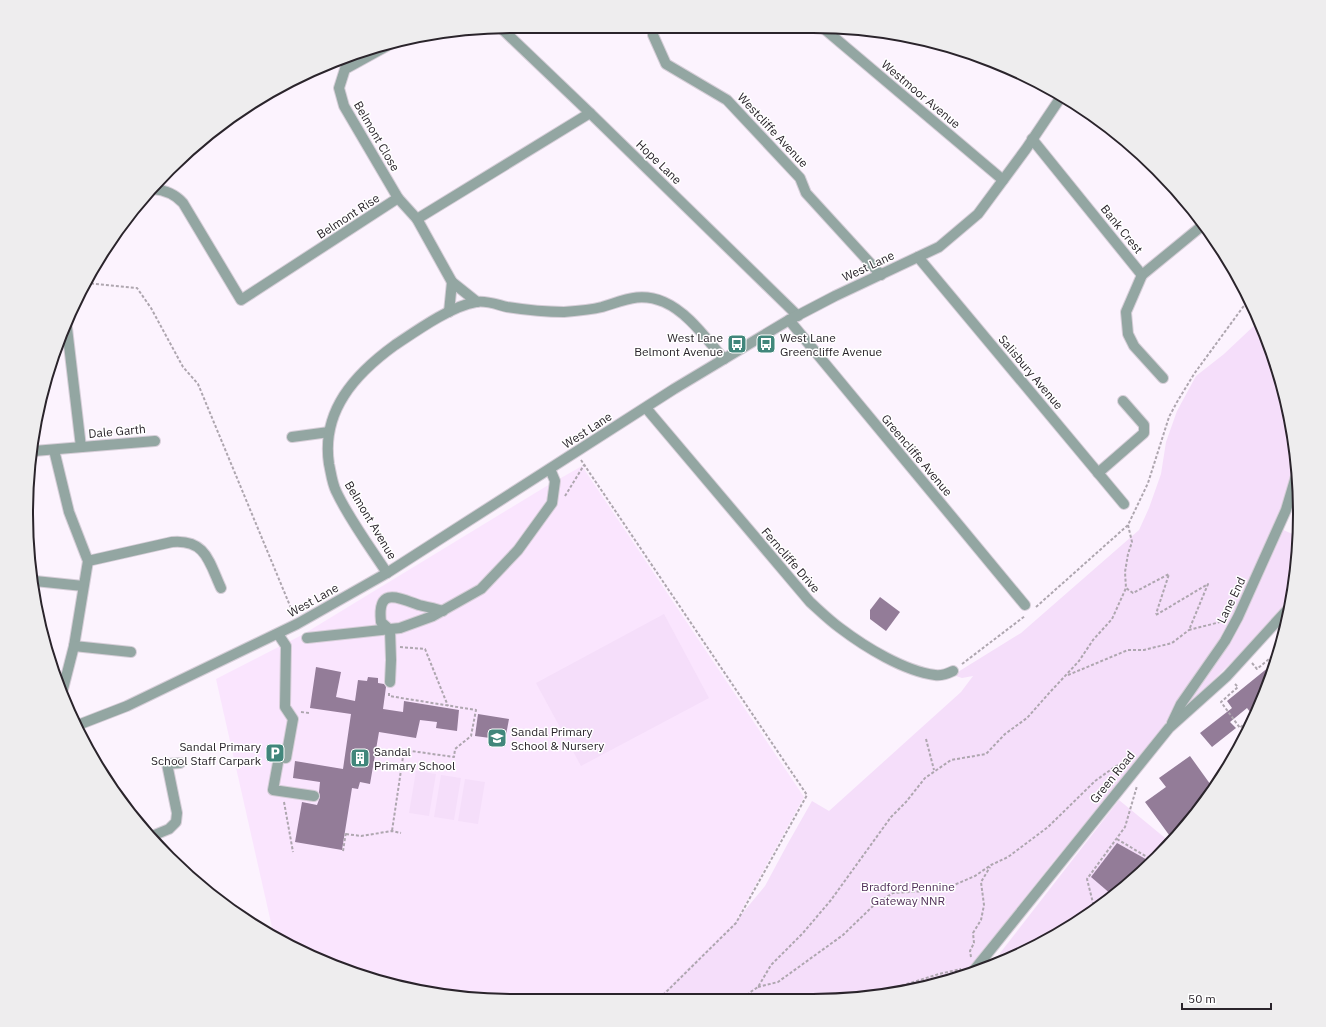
<svg xmlns="http://www.w3.org/2000/svg" width="1326" height="1027" viewBox="0 0 1326 1027" font-family="'IBM Plex Sans',sans-serif">
<style>
.built{fill:#fae5fe}
.green{fill:#f5defa}
.building{fill:#937c98}
.lines{fill:none;stroke-linecap:round;stroke-linejoin:round}
.minor-casing{stroke:#d6ced8;stroke-width:12}
.path{stroke:#aea6af;stroke-width:2;stroke-dasharray:3 2;stroke-linecap:butt}
.minor{stroke:#93a6a2;stroke-width:10}
.labels{text-anchor:middle;dominant-baseline:central;stroke-width:3;stroke-linejoin:round;paint-order:stroke}
.street-label{font-size:12px;fill:#2a242b;stroke:#fff}
.poi-label{font-size:12px;fill:#2a242b;stroke:#fff;text-anchor:start}
.park-label{font-size:12px;fill:#52315a;stroke:#fff}
.rim{fill:none;stroke:#2a242b;stroke-width:2}
</style>
<rect width="100%" height="100%" fill="#fcf3fe"/>
<polygon class="built" points="582,466 804,797 735,922 654,1001 513,1001 419,992 327,964 274,936 216,679 302,635 545,487"/>
<g class="green">
<polygon points="1258,322 1274,357 1296,450 1297,497 1279,528 1299,537 1299,545 1291,596 1254,640 1178,715 1054,861 963,976 845,1000 654,1001 735,922 765,886 787,845 812,801 829,811 961,692 973,676 962,678 953,675 1021,633 1139,530 1149,508 1161,474 1166,442 1177,411 1196,376 1224,354"/>
<polygon points="664,614 709,698 581,766 536,683"/>
<polygon points="416,771 436,774 429,816 409,813"/>
<polygon points="441,775 461,778 454,820 434,817"/>
<polygon points="465,779 485,782 478,824 458,821"/>
<polygon points="1119,800 1170,842 1134,880 1056,936 990,966"/>
</g>
<g class="building">
<polygon points="880,597 900,612 886,631 870,619 870,610"/>
<polygon points="1275,662 1254,717 1247,708 1230,722 1236,728 1212,747 1200,733 1232,708 1227,701"/>
<polygon points="316,667 341,672 336,697 355,701 358,680 367,681 368,677 378,678 378,683 384,684 386,687 383,709 403,712 404,701 459,710 457,731 436,728 437,722 420,720 416,738 379,732 370,784 360,782 358,789 352,788 342,850 295,842 302,802 317,805 320,797 319,792 320,782 293,778 295,761 343,769 351,714 310,708"/>
<polygon points="478,714 509,719 505,740 475,736"/>
<polygon points="1190,756 1213,788 1199,810 1172,839 1145,802 1166,787 1159,778"/>
<polygon points="1117,843 1151,862 1134,880 1112,895 1091,877"/>
</g>
<g class="lines">
<defs>
<g id="minor">
<polyline points="822,27 1003,180"/>
<polyline points="501,28 590,113 798,316"/>
<polyline points="653,35 666,64 727,100 800,178 806,193 881,275"/>
<polyline points="394,42 345,69 339,88 344,106 398,198"/>
<polyline points="1032,139 1142,275 1203,225"/>
<path d="M153 189C165 190 175 194 183 203L241 300 398 198 417 219 590 113"/>
<polyline points="417,219 452,282"/>
<polyline points="918,257 1124,504"/>
<polyline points="1142,275 1126,312 1128,334 1134,346 1163,378"/>
<polyline points="449,312 452,282 477,302"/>
<polyline points="789,320 1025,605"/>
<polyline points="67,328 81,447"/>
<path d="M646 408 810 602C820 611 829 620 840 628 865 647 904 671 935 675 942 676 947 674 953 671"/>
<polyline points="292,437 329,432"/>
<polyline points="54,450 69,512 88,561 74,646 63,689"/>
<polyline points="34,451 155,441"/>
<polyline points="1098,473 1144,433 1144,425 1123,401"/>
<path d="M88 561 172 542C206 539 209 562 221 588"/>
<path d="M387 573C370 547 349 519 336 491 332 483 331 473 329 464 321 411 355 374 395 345 416 331 451 306 476 302 486 300 498 305 507 307 526 310 545 312 564 312 577 311 590 310 602 307 625 300 640 292 664 302 689 313 706 339 724 359"/>
<polyline points="35,581 83,586"/>
<polyline points="278,634 286,646 285,707 293,719 286,758 279,757 273,790 314,796"/>
<polyline points="307,638 400,628 433,616 481,589 518,550 552,503 555,481 550,469"/>
<polyline points="74,646 131,652"/>
<path d="M390 682 391 660 390 630 381 622C377 587 397 597 419 605 426 607 435 608 443 611"/>
<polyline points="1172,723 1181,704 1225,641 1238,617 1286,510 1297,473"/>
<polyline points="78,725 127,706 297,624 387,573 674,389 789,320 835,296 939,247 978,214 1026,149 1061,97"/>
<polyline points="152,836 169,829 176,822 177,813 167,764 180,763"/>
<polyline points="971,974 1169,728 1227,676 1288,609"/>
</g>
</defs>
<use href="#minor" class="minor-casing"/>
<g class="path">
<polyline points="86,283 137,288 151,308 183,367 198,384 293,613"/>
<polyline points="581,460 807,795 736,923 657,1001"/>
<polyline points="565,496 584,465"/>
<polyline points="1128,525 1132,542 1128,554 1125,572 1126,588 1133,593 1169,574 1156,614"/>
<polyline points="1036,607 1128,525 1148,483 1169,417 1177,402 1194,374 1243,307 1249,301"/>
<polyline points="1156,615 1208,584 1189,630 1224,621"/>
<polyline points="400,647 425,649 448,706"/>
<polyline points="1252,663 1257,669 1275,654 1277,656"/>
<polyline points="962,664 1025,616"/>
<polyline points="1068,675 1128,650 1144,650 1172,643 1189,630"/>
<polyline points="1235,684 1238,687 1221,702 1240,728 1248,720 1252,724"/>
<polyline points="389,693 389,696 476,710 471,736 455,749 454,757 404,750 392,831"/>
<polyline points="301,712 309,713"/>
<polyline points="926,739 934,770"/>
<polyline points="284,802 293,852"/>
<polyline points="346,834 361,836 392,831 401,833"/>
<polyline points="1117,839 1152,860"/>
<polyline points="343,851 346,832"/>
<polyline points="1093,910 1094,907 1087,879 1125,827 1137,786"/>
<polyline points="971,957 970,951 974,943 973,933 981,920 984,905 981,882 990,867"/>
<polyline points="758,987 778,982 843,935 874,905 893,893 926,891 954,885 975,876 991,865 1008,857 1048,827 1095,781 1116,766 1126,763"/>
<polyline points="878,993 939,974 961,969"/>
<polyline points="745,1000 749,993 758,987 771,965 803,933 831,900 891,817 906,802 925,778 951,760 986,754 1005,734 1027,718 1051,691 1079,661 1093,640 1112,619 1126,588"/>
</g>
<use href="#minor" class="minor"/>
</g>
<defs>
<symbol id="bus-square" viewBox="-11 -11 22 22"><rect x="-9" y="-9" width="18" height="18" rx="4" fill="#41867b" stroke="#fff"/><path d="M-5-6H5V4H4V6H2V4H-2V6H-4V4H-5ZM-3.5-4V0h7V-4ZM-3.5 1.2v1.5H-2V1.2ZM2 1.2v1.5H3.5V1.2Z" fill="#fff"/></symbol>
<symbol id="school-square" viewBox="-11 -11 22 22"><rect x="-9" y="-9" width="18" height="18" rx="4" fill="#41867b" stroke="#fff"/><path d="M0-5L7-2L0 1L-7-2ZM-4 1L0 2.5L4 1V4Q0 6-4 4Z" fill="#fff"/></symbol>
<symbol id="parking-square" viewBox="-11 -11 22 22"><rect x="-9" y="-9" width="18" height="18" rx="4" fill="#41867b" stroke="#fff"/><path d="M-3.5-5.5H1a3.5 3.5 0 0 1 0 7H-1V5.5H-3.5ZM-1-3.4V-.6H.8a1.4 1.4 0 0 0 0-2.8Z" fill="#fff"/></symbol>
<symbol id="building-square" viewBox="-11 -11 22 22"><rect x="-9" y="-9" width="18" height="18" rx="4" fill="#41867b" stroke="#fff"/><path d="M-4-6H4V6H1V3H-1V6H-4ZM-2.5-4.3h1.7v1.8h-1.7ZM.8-4.3h1.7v1.8H.8ZM-2.5-1h1.7V.8h-1.7ZM.8-1h1.7V.8H.8Z" fill="#fff"/></symbol>
</defs>
<g fill-rule="evenodd">
<use href="#bus-square" x="726" y="333" width="22" height="22"/>
<use href="#bus-square" x="755" y="333" width="22" height="22"/>
<use href="#school-square" x="486" y="727" width="22" height="22"/>
<use href="#parking-square" x="264" y="742" width="22" height="22"/>
<use href="#building-square" x="349" y="747" width="22" height="22"/>
</g>
<g class="labels">
<g class="street-label">
<text transform="translate(921 94) rotate(40)">Westmoor Avenue</text>
<text transform="translate(773 130) rotate(47)">Westcliffe Avenue</text>
<text transform="translate(377 136) rotate(60)">Belmont Close</text>
<text transform="translate(659 162) rotate(44)">Hope Lane</text>
<text transform="translate(348 216) rotate(-33)">Belmont Rise</text>
<text transform="translate(1122 229) rotate(51)">Bank Crest</text>
<text transform="translate(868 266) rotate(-25)">West Lane</text>
<text transform="translate(1031 372) rotate(50)">Salisbury Avenue</text>
<text transform="translate(587 430) rotate(-33)">West Lane</text>
<text transform="translate(117 431) rotate(-5)">Dale Garth</text>
<text transform="translate(917 455) rotate(50)">Greencliffe Avenue</text>
<text transform="translate(371 520) rotate(59)">Belmont Avenue</text>
<text transform="translate(791 560) rotate(49)">Ferncliffe Drive</text>
<text transform="translate(313 600) rotate(-29)">West Lane</text>
<text transform="translate(1231 600) rotate(-64)">Lane End</text>
<text transform="translate(1112 777) rotate(-51)">Green Road</text>
</g>
<g class="poi-label">
<text x="723" y="337" text-anchor="end">West Lane<tspan x="723" dy="14">Belmont Avenue</tspan></text>
<text x="780" y="337">West Lane<tspan x="780" dy="14">Greencliffe Avenue</tspan></text>
<text x="511" y="731">Sandal Primary<tspan x="511" dy="14">School &amp; Nursery</tspan></text>
<text x="261" y="746" text-anchor="end">Sandal Primary<tspan x="261" dy="14">School Staff Carpark</tspan></text>
<text x="374" y="751">Sandal<tspan x="374" dy="14">Primary School</tspan></text>
</g>
<g class="park-label">
<text x="908" y="886">Bradford Pennine<tspan x="908" dy="14">Gateway NNR</tspan></text>
</g>
</g>
<path d="M0 0H1326V1027H0ZM513 33H813A480 480 0 0 1 1293 513V514A480 480 0 0 1 813 994H513A480 480 0 0 1 33 514V513A480 480 0 0 1 513 33Z" fill="#eeedee" fill-rule="evenodd"/>
<path class="rim" d="M513 33H813A480 480 0 0 1 1293 513V514A480 480 0 0 1 813 994H513A480 480 0 0 1 33 514V513A480 480 0 0 1 513 33Z"/>
<path d="M1182 1003v6h89v-6" fill="none" stroke="#2a242b" stroke-width="2"/>
<text x="1188" y="1003" font-size="12" fill="#2a242b" stroke="#ffffff" stroke-width="3" paint-order="stroke">50 m</text>
</svg>
